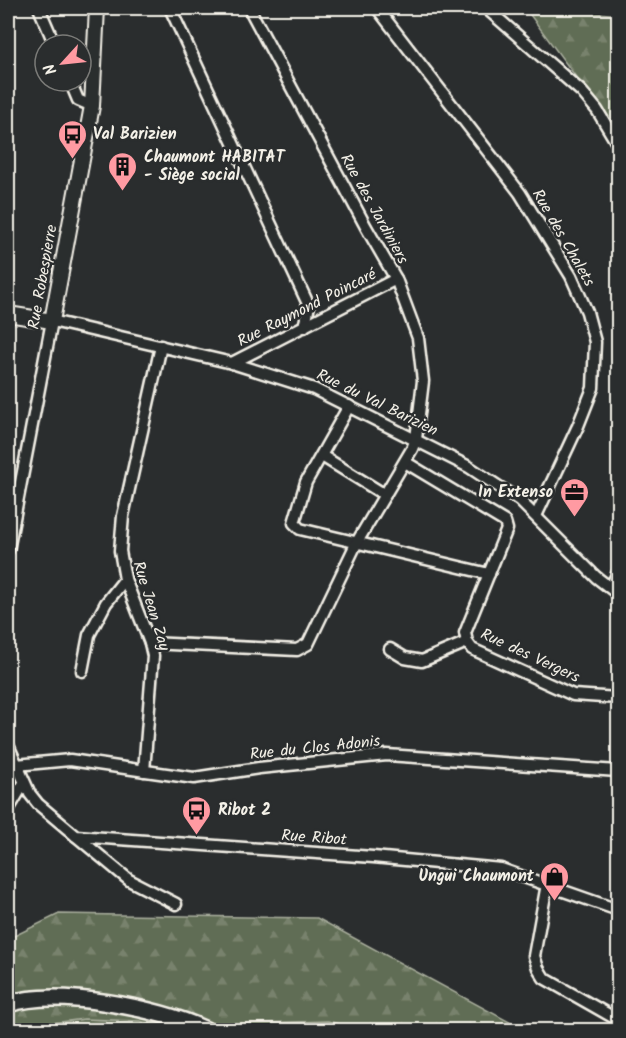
<svg xmlns="http://www.w3.org/2000/svg" width="626" height="1038" viewBox="0 0 626 1038" font-family="Kalam,sans-serif">
<style>
.green{fill:#616d55;stroke:#aaaf9e;stroke-width:1.5}
.forest{fill:url(#forest-firs);stroke:#aaaf9e;stroke-width:1.5}
.lines{fill:none;stroke-linecap:round;stroke-linejoin:round}
.minor-casing{stroke:#f4f1e8;stroke-width:15}
.tertiary-casing{stroke:#f4f1e8;stroke-width:18}
.secondary-casing{stroke:#f4f1e8;stroke-width:20}
.minor{stroke:#2a2d2e;stroke-width:10}
.tertiary{stroke:#2a2d2e;stroke-width:14}
.secondary{stroke:#2a2d2e;stroke-width:15}
.labels{text-anchor:middle;dominant-baseline:central;stroke-width:5;stroke-linejoin:round;paint-order:stroke}
.poi-label{font-size:16px;font-weight:bold;fill:#f4f1e8;stroke:#2a2d2e;text-anchor:start}
.street-label{font-size:16px;fill:#f4f1e8;stroke:#2a2d2e}
</style>
<defs>
<pattern id="forest-firs" width="22" height="20" patternUnits="userSpaceOnUse" patternTransform="scale(1.5)"><rect width="22" height="20" fill="#616d55"/><path d="M5 1l3.5 6h-7zM16 11l3.5 6h-7z" fill="#78826d"/></pattern>
</defs>
<rect width="100%" height="100%" fill="#2a2d2e"/>
<filter id="ink" filterUnits="userSpaceOnUse"><feTurbulence type="fractalNoise" baseFrequency=".0167" numOctaves="2"/><feDisplacementMap in="SourceGraphic" scale="12" xChannelSelector="R" yChannelSelector="G"/><feConvolveMatrix kernelMatrix="1 2 1 2 8 2 1 2 1" color-interpolation-filters="sRGB"/></filter>
<g filter="url(#ink)">
<g class="green">
<polygon points="84,1019 140,1021 169,1030 9,1030 14,1028"/>
<polygon points="328,1021 359,1030 212,1030 227,1024"/>
</g>
<g class="forest">
<polygon points="525,8 548,8 618,15 618,134"/>
<polygon points="59,914 317,918 524,1030 359,1030 328,1021 227,1024 212,1030 169,1030 140,1021 84,1019 14,1028 8,1030 8,939"/>
</g>
<g class="lines">
<defs>
<g id="minor">
<polyline points="39,8 55,45"/>
<polyline points="170,8 309,306 304,327"/>
<polyline points="377,8 520,193 571,276 587,312 595,342 593,388 578,426 536,516"/>
<polyline points="486,8 582,92 597,110 618,145"/>
<polyline points="70,81 78,100 92,106"/>
<polyline points="232,363 396,279"/>
<polyline points="349,406 306,482 294,523 300,529 489,574"/>
<polyline points="322,456 385,495"/>
<polyline points="405,462 505,522 507,529 465,633 467,642 472,649 573,695 618,698"/>
<polyline points="8,550 52,321 232,363 314,389 469,467 519,500 596,577 618,594"/>
<polyline points="611,588 618,572"/>
<polyline points="150,643 297,650 308,644 357,542 412,449 416,439 423,381 418,338 396,279 366,227 249,8"/>
<polyline points="390,649 405,658 422,661 467,642"/>
<polyline points="82,671 89,635 106,603 125,579"/>
<polyline points="8,745 30,794 38,804 76,836 373,857 501,869 618,910"/>
<polyline points="16,765 70,760 194,778 259,768 387,755 618,771"/>
<polyline points="144,771 153,656 150,643 125,579 120,551 123,516 161,346"/>
<polyline points="8,810 24,783"/>
<polyline points="76,836 129,880 176,904"/>
<polyline points="547,884 534,956 538,968 544,978 618,1020"/>
</g>
<polyline id="tertiary" points="8,314 52,321 92,106 97,8"/>
<path id="secondary" d="M8 1004C59 988 157 1008 206 1030"/>
</defs>
<use href="#minor" class="minor-casing"/>
<use href="#tertiary" class="tertiary-casing"/>
<use href="#secondary" class="secondary-casing"/>
<use href="#minor" class="minor"/>
<use href="#tertiary" class="tertiary"/>
<use href="#secondary" class="secondary"/>
</g>
</g>
<defs>
<symbol id="bus-pin" viewBox="-11 -11 22 30"><path d="M0 17L-7.5 6A9.5 9.5 0 1 1 7.5 6Z" fill="#ff9aa2" stroke="#2a2d2e"/><path d="M-5-6H5V4H4V6H2V4H-2V6H-4V4H-5ZM-3.5-4V0h7V-4ZM-3.5 1.2v1.5H-2V1.2ZM2 1.2v1.5H3.5V1.2Z" fill="#111"/></symbol>
<symbol id="building-pin" viewBox="-11 -11 22 30"><path d="M0 17L-7.5 6A9.5 9.5 0 1 1 7.5 6Z" fill="#ff9aa2" stroke="#2a2d2e"/><path d="M-4-6H4V6H1V3H-1V6H-4ZM-2.5-4.3h1.7v1.8h-1.7ZM.8-4.3h1.7v1.8H.8ZM-2.5-1h1.7V.8h-1.7ZM.8-1h1.7V.8H.8Z" fill="#111"/></symbol>
<symbol id="office-pin" viewBox="-11 -11 22 30"><path d="M0 17L-7.5 6A9.5 9.5 0 1 1 7.5 6Z" fill="#ff9aa2" stroke="#2a2d2e"/><path d="M-6-3h4V-5.5h4V-3h4V5H-6ZM-1-4.5V-3h2v-1.5ZM-6 0V1H6V0Z" fill="#111"/></symbol>
<symbol id="shop-pin" viewBox="-11 -11 22 30"><path d="M0 17L-7.5 6A9.5 9.5 0 1 1 7.5 6Z" fill="#ff9aa2" stroke="#2a2d2e"/><path d="M-5-2.5h2.3a2.7 3.5 0 0 1 5.4 0H5L5.5 6h-11ZM-1.5-2.5h3a1.5 2.3 0 0 0-3 0Z" fill="#111"/></symbol>
</defs>
<g fill-rule="evenodd">
<use href="#bus-pin" x="56" y="118" width="33" height="45"/>
<use href="#building-pin" x="106" y="150" width="33" height="45"/>
<use href="#office-pin" x="558" y="476" width="33" height="45"/>
<use href="#bus-pin" x="180" y="794" width="33" height="45"/>
<use href="#shop-pin" x="538" y="860" width="33" height="45"/>
</g>
<g class="labels">
<g class="poi-label">
<text x="93" y="134">Val Barizien</text>
<text x="144" y="157">Chaumont HABITAT<tspan x="144" dy="18">- Siège social</tspan></text>
<text x="553" y="492" text-anchor="end">In Extenso</text>
<text x="218" y="810">Ribot 2</text>
<text x="534" y="876" text-anchor="end">Ungui Chaumont</text>
</g>
<g class="street-label">
<text transform="translate(374 209) rotate(61)">Rue des Jardiniers</text>
<text transform="translate(563 238) rotate(60)">Rue des Chalets</text>
<text transform="translate(43 277) rotate(-80)">Rue Robespierre</text>
<text transform="translate(307 308) rotate(-27)">Rue Raymond Poincaré</text>
<text transform="translate(377 403) rotate(26)">Rue du Val Barizien</text>
<text transform="translate(151 606) rotate(73)">Rue Jean Zay</text>
<text transform="translate(530 656) rotate(25)">Rue des Vergers</text>
<text transform="translate(315 748) rotate(-6)">Rue du Clos Adonis</text>
<text transform="translate(314 838) rotate(4)">Rue Ribot</text>
</g>
</g>
<rect width="626" height="1038" fill="none" stroke="#2a2d2e" stroke-width="30"/>
<rect x="15" y="15" width="596" height="1008" fill="none" stroke="#f4f1e8" stroke-width="2" filter="url(#ink)"/>
<g transform="translate(63 63) rotate(243)"><circle r="28" fill="#2a2d2e" stroke="#7b7b78" stroke-width="1.5"/>
<path d="M0-4.5L10 22L0 15L-10 22Z" fill="#ff9aa2"/>
<text y="-9" font-size="16" font-weight="bold" text-anchor="middle" fill="#f4f1e8">N</text>
</g>
</svg>
